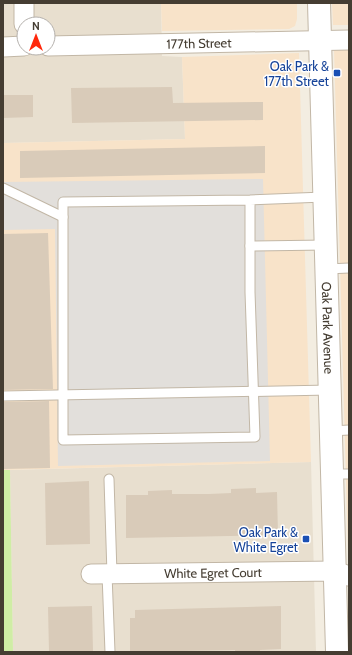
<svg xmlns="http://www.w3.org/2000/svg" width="352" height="655" viewBox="0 0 352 655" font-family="Cabin,sans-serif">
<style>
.residential{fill:#e8dfcf;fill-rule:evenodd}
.commercial{fill:#f8e3c9}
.green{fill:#cfeda5}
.parking{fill:#e2dfdb}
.building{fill:#d9cbb9}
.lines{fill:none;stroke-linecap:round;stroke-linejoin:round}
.service-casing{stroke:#c2b7a6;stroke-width:11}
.minor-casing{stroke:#c2b7a6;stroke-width:21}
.tertiary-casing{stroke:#c2b7a6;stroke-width:24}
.service{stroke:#fff;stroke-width:9}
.minor{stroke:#fff;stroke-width:19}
.tertiary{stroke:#fff;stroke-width:22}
.transit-dot{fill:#1a4fb4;stroke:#fff;stroke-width:1.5}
.labels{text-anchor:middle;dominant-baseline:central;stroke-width:3;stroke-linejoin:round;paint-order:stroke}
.street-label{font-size:13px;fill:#453d32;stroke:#fff}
.transit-label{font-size:13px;fill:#164399;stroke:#fff;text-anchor:end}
</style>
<rect width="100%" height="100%" fill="#f3ede1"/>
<g class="residential">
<path d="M3 3H161L162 56 182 57 185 139 3 143ZM24 24H48V48H24Z"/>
<polygon points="311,462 316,652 13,652 10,470"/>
</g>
<g class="commercial">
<polygon points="161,3 297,3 297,19 295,26 289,29 162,31"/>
<polygon points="332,3 349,3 349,25 333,25"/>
<polygon points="334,49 349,49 349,589"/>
<polygon points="299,53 311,462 3,470 3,143 185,139 182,57"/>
</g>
<polygon class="green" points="3,470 10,470 13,652 3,652"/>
<polygon class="parking" points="263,179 270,461 58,466 55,229 3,230 3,182"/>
<g class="building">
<polygon points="172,87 173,103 263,102 263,120 72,123 71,88"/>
<polygon points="3,95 33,95 33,117 3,118"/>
<polygon points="265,146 265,173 20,178 20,151"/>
<polygon points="48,233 53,389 3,390 3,234"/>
<polygon points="49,401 50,468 3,469 3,402"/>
<polygon points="89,481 90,544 46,545 45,483"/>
<polygon points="256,488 256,493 277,492 278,535 126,538 126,495 148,495 148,491 172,490 172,494 209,494 231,493 231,489"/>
<polygon points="92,606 93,652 49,652 48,607"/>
<polygon points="281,606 281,649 260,650 260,652 235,652 235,650 130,652 130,618 135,618 135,610"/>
</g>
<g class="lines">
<defs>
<g id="service">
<polyline points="3,188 63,217"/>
<polyline points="250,200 250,292 255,437 63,440 63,202 250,200 324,197"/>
<polyline points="250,246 326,245"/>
<polyline points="327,269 349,268"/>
<polyline points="3,396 330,390"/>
<polyline points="331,431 349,430"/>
<polyline points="332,474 349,474"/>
<polyline points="109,479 112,574"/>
<polyline points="107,574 110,652"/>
</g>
<g id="minor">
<polyline points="24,3 24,24"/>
<path id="s1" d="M48 46 349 40"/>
<polyline points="3,47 24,46"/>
<path id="s2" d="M91 574 335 571 349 576"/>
</g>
<g id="tertiary">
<path id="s3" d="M319 3 337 652"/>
</g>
</defs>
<use href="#service" class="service-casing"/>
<use href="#minor" class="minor-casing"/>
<use href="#tertiary" class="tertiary-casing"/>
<use href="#service" class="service"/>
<use href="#minor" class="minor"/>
<use href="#tertiary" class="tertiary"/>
</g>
<g class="transit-dot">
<rect x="333" y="69" width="8" height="8" rx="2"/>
<rect x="302" y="535" width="8" height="8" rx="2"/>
</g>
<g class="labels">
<g class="street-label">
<text stroke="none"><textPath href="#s1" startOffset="151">177th Street</textPath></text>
<text stroke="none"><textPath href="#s3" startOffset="325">Oak Park Avenue</textPath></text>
<text stroke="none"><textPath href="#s2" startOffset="122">White Egret Court</textPath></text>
</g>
<g class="transit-label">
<text x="329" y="66">Oak Park &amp;<tspan x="329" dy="15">177th Street</tspan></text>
<text x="298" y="532">Oak Park &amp;<tspan x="298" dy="15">White Egret</tspan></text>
</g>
</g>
<rect width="352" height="655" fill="none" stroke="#453d32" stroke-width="8"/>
<g transform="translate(36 36)"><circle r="19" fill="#ffffff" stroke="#b5b1ad"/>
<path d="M0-3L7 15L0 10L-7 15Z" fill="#ff280c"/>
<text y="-6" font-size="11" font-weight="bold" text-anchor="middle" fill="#453d32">N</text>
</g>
</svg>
